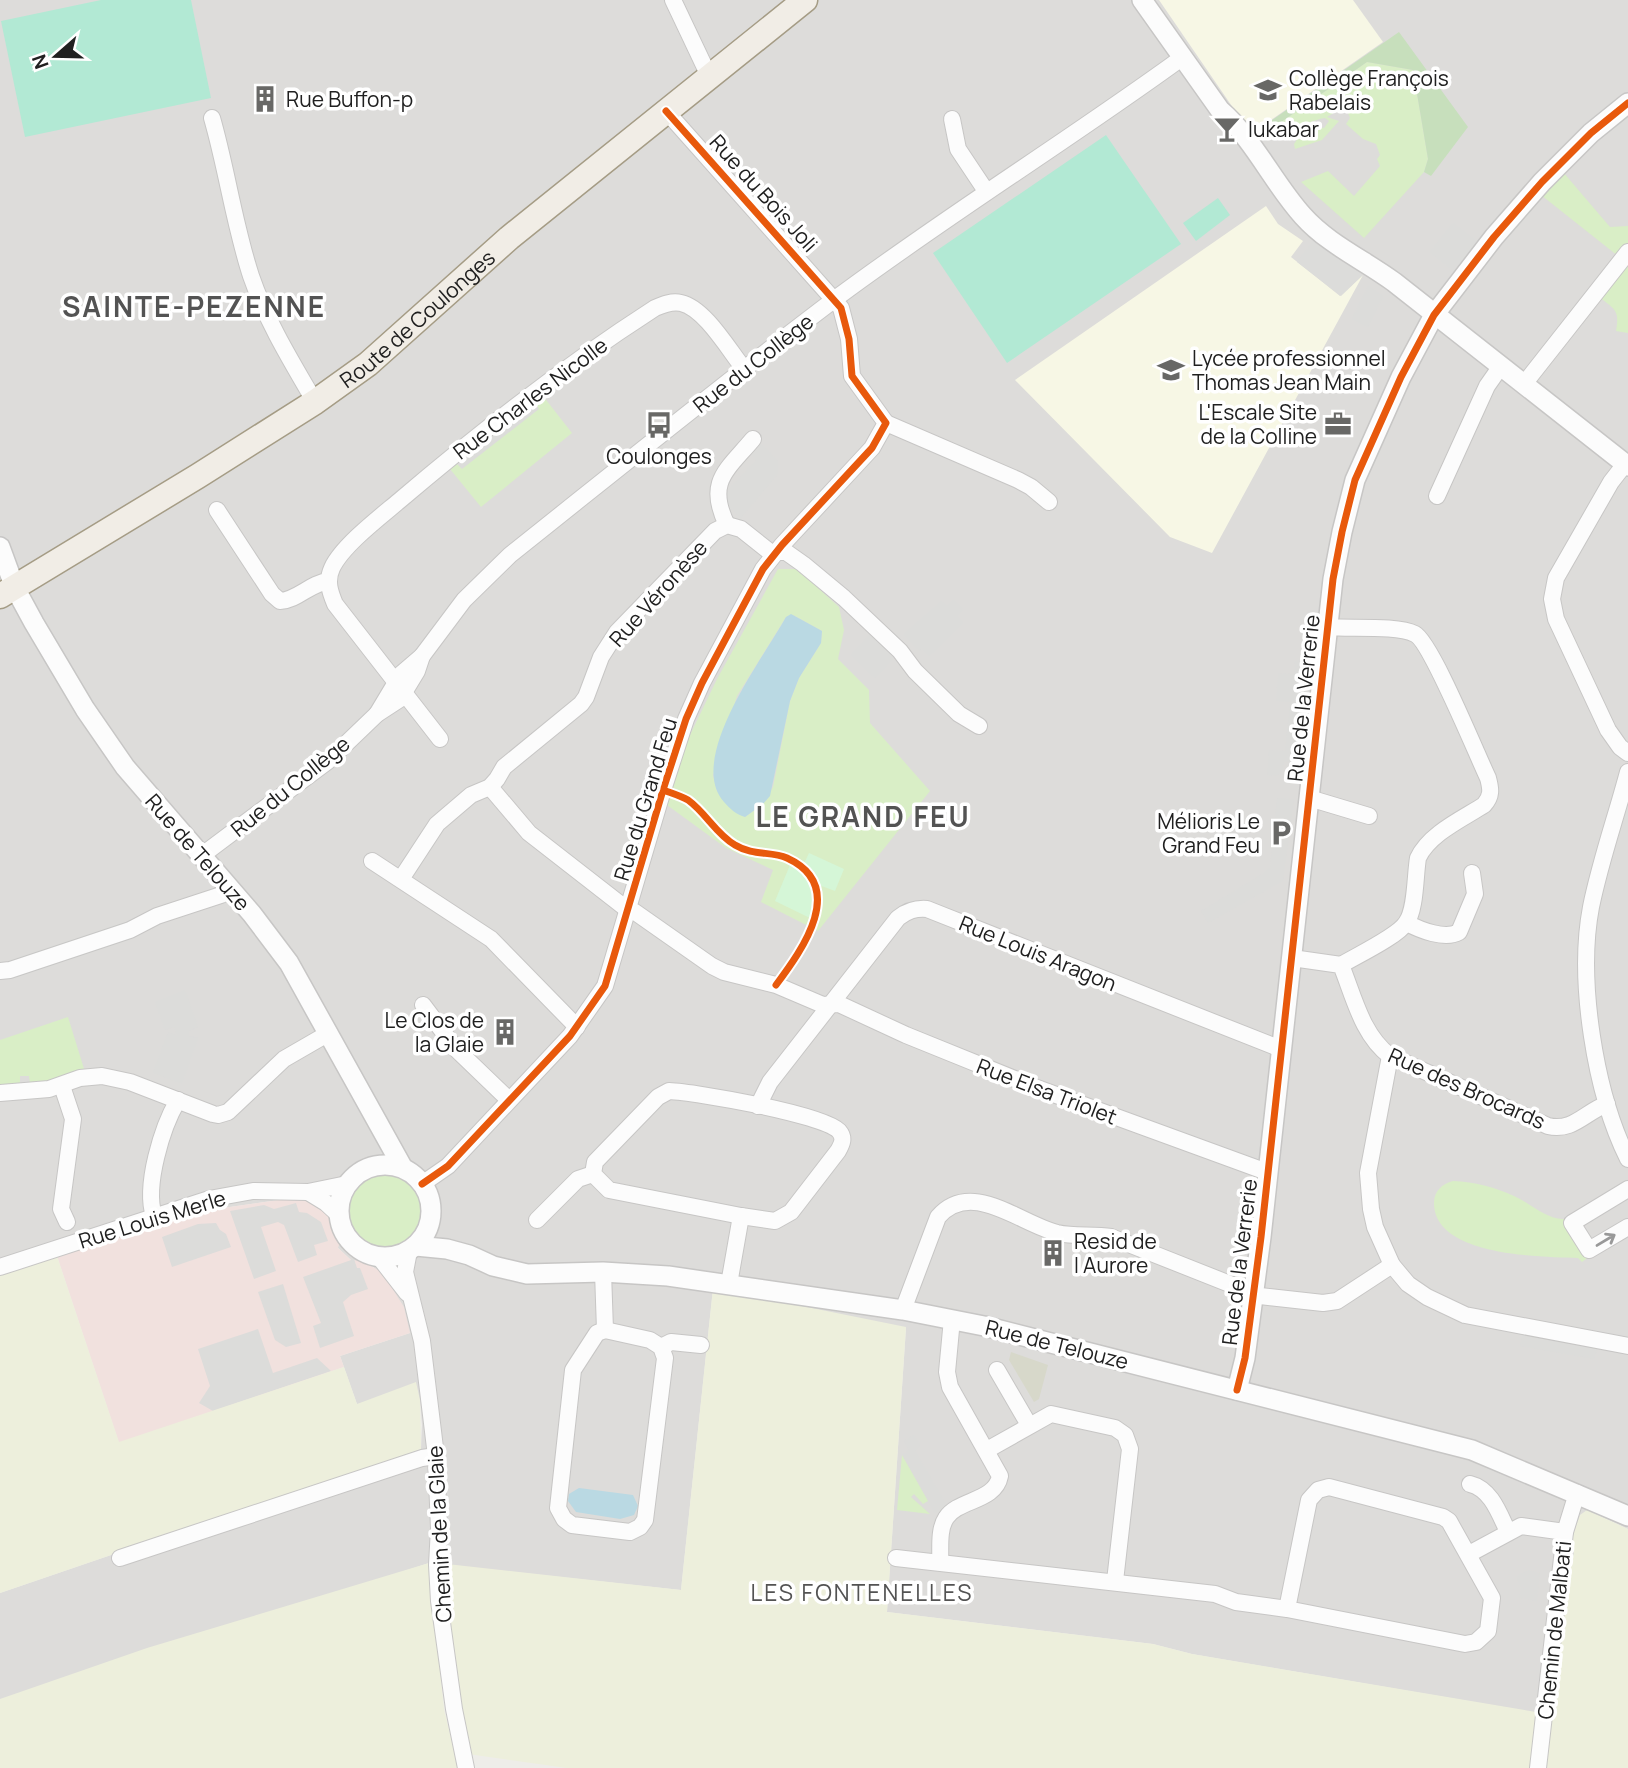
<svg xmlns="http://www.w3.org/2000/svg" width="1628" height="1768" viewBox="0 0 1628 1768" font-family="Manrope,sans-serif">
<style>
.residential{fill:#dddcda}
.commercial{fill:#f1e1de}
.education{fill:#f7f7e5}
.religious{fill:#dcdcda}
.construction{fill:#d7d8ca}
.farmland{fill:#edefdc}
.grass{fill:#d9eec6;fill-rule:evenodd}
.forest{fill:#c7dfbc}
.park{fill:#d5f6d7}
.pitch{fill:#b2e9d4}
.water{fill:#bad9e3}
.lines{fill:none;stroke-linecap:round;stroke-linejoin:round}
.minor-casing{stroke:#c7c6c5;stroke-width:18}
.tertiary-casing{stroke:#c7c6c5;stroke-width:22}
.primary-casing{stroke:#a59c85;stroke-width:27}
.minor{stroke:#fcfcfc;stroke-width:16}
.tertiary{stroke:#fcfcfc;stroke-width:19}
.primary{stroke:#f1ede6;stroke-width:24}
.cycleway-casing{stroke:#fff;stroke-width:11}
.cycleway{stroke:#e8590c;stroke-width:7}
.oneway{stroke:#999}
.labels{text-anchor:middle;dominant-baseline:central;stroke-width:7;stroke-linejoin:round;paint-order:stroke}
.poi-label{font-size:21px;fill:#202020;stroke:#fff;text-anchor:start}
.street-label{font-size:21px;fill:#202020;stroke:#fff}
.neighbourhood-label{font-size:23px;letter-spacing:2px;fill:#535353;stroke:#fff}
.district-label{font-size:28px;font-weight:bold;letter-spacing:2px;fill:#535353;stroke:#fff}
</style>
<rect width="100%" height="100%" fill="#eeede9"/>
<polygon class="residential" points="0,0 1628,0 1628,1529 1587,1510 1628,1768 1573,1559 1565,1586 1549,1715 1192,1654 1153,1644 887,1612 906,1328 713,1289 681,1590 429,1563 0,1702 0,1593 421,1449 422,1425 420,1400 357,1404 340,1356 410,1333 373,1266 351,1260 337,1247 340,1240 331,1215 300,1197 195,1212 0,1274"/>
<polygon class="commercial" points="300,1197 309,1199 331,1215 340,1242 338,1248 351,1260 362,1261 382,1272 404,1307 410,1333 340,1356 344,1367 119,1443 57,1256 195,1212"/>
<g class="education">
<polygon points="1159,0 1353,0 1383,42 1251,134"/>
<polygon points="1266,206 1278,224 1303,241 1291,257 1340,296 1363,275 1212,553 1170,537 1015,380"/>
</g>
<g class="religious">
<polygon points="1453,223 1480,244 1456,273 1430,252"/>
<polygon points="1315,239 1363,275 1341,296 1297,262"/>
<polygon points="1368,286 1383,296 1368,327 1352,319"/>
<polygon points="529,395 539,409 462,469 451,456"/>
<polygon points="760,442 778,461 778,474 741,518 725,503 724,494 756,460 750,453"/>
<polygon points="954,600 963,610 957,616 963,623 929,656 922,649 919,651 904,634 942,601 947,606"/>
<polygon points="876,628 900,651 875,678 851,655"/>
<polygon points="1309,660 1296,763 1284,762 1282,772 1277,776 1267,775 1269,750 1285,751 1290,702 1276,701 1278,673 1294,674 1295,661"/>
<polygon points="1277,798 1294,799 1283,881 1208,923 1201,911 1264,873 1270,867"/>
<polygon points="185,990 198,1027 189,1031 189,1036 198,1038 182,1084 153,1073 168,1032 177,1035 174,1027 165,1030 155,1002"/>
<polygon points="296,1203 299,1212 307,1213 321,1222 328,1241 314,1245 317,1255 298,1262 284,1225 278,1222 261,1227 276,1271 254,1279 230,1211 264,1205 274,1209"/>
<polygon points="216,1223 220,1230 226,1234 231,1247 172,1267 162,1237 198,1224"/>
<polygon points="354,1259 357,1268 360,1268 368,1289 351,1295 343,1302 354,1336 320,1348 313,1326 321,1323 303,1277"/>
<polygon points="283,1284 301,1343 286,1347 275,1340 258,1292"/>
<polygon points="1524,1326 1600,1340 1594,1359 1520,1346"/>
<polygon points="258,1329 273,1373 317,1358 331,1371 213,1411 199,1403 210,1386 198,1349"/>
<polygon points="914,1435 920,1445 915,1451 947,1506 935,1513 902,1455 909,1450 904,1441"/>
<polygon points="1528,1570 1540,1573 1537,1601 1519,1598 1521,1587 1516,1577"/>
</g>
<polygon class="construction" points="1011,1352 1048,1365 1039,1399 1034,1402 1009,1360"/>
<g class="farmland">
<polygon points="57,1256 119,1442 344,1367 357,1404 416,1382 420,1400 421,1449 0,1593 0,1274"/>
<polygon points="713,1288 906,1327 887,1612 1153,1644 1192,1654 1548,1714 1565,1586 1574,1553 1570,1543 1580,1515 1587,1510 1628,1529 1628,1768 567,1768 468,1754 452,1659 445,1587 447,1564 681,1590"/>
<polygon points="429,1563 444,1709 458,1768 0,1768 0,1699 147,1648"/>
</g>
<g class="grass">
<path d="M1367 62 1413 70 1428 159 1424 172 1364 238 1301 182 1328 171 1354 196 1380 166 1377 159 1380 155 1376 144 1363 139 1346 124 1350 118 1345 106 1327 117 1339 121 1322 140 1295 149 1294 144 1304 129 1314 126 1324 128 1329 121 1325 118C1310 120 1292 133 1277 125Z"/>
<polygon points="1563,172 1610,227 1628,226 1628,244 1618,256 1541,195"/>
<path d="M1628 260V333L1616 331C1620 311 1615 309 1599 297Z"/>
<polygon points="543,396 572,433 481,507 450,469 457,464 462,469 539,409 534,402"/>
<path d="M778 569H797L839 607 844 630 838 659 869 690 870 723 930 791 818 931 761 902 773 870 726 848 667 805 678 760 717 679ZM793 615 822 631 821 643 799 678 790 701 773 787 763 804 745 817 717 791 713 775 737 696 786 617Z"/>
<polygon points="68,1017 85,1072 61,1081 30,1084 29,1076 20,1076 20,1085 0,1088 0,1040"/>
<circle cx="386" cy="1211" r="37"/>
<path d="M1453 1181C1475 1182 1494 1187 1514 1196 1530 1203 1547 1220 1564 1219L1590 1256 1582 1262 1578 1258C1540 1257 1434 1256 1434 1203 1434 1191 1442 1184 1453 1181Z"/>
<polygon points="902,1455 928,1501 923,1504 914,1494 911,1497 930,1514 897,1510"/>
</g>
<polygon class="forest" points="1399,32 1468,127 1431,176 1424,172 1428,159 1413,70 1367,62 1277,125 1266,129 1259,129"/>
<polygon class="park" points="809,853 844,869 835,891 819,885 812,919 775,901 790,865 801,870"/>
<g class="pitch">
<polygon points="101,0 191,0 211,98 25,137 1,21"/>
<polygon points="1106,135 1181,244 1007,363 933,253"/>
<polygon points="1218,198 1230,215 1196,241 1183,223"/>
</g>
<g class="water">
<path d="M791 614 822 631 821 643 799 678 790 701 770 796 763 804 745 817C737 815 730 809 724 802 685 759 765 656 786 617Z"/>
<polygon points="579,1488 633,1495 638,1506 634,1515 620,1519 576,1512 568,1501 569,1494"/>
</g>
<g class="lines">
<defs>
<g id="minor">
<polyline points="673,0 709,76"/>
<path d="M212 118C227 170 234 224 251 276 266 320 291 361 315 402"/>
<polyline points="952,119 958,149 986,191"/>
<polyline points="1524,384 1628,252"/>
<polyline points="886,423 1018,480 1031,487 1049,502"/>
<polyline points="1625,464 1611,482 1556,578 1552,599 1556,619 1608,730 1620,747 1628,753"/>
<polyline points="1437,496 1487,386 1501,366"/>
<path d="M217 510 272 594 280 601C298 600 310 583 329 581"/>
<path d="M727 525C706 482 726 471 753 439"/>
<path d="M1328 627C1350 629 1397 625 1415 634 1431 642 1477 755 1488 778 1491 789 1492 796 1484 805 1462 819 1429 834 1418 858 1415 875 1416 910 1406 923 1398 936 1356 956 1341 965"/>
<path d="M377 714 401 674 422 656 464 600 510 555C618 469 725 382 835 299 949 214 1069 140 1183 57"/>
<path d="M440 739 335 604C330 592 326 581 332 568 342 546 380 517 399 501 481 431 565 366 655 308 664 304 672 301 681 303 705 308 730 352 745 370"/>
<path d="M1628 772C1616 817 1600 862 1591 907 1577 980 1595 1093 1628 1159"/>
<polyline points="490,787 529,833 624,907 635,912 712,966 724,972 776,985 823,1005 839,1004 906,1035 1037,1088 1267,1172"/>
<polyline points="1309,798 1369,816"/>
<polyline points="201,856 328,761 377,714 400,699 417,671 422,656"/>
<polyline points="372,861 491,939 577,1027"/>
<polyline points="401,879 437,824 471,795 490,787 497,779 504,767 581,704 586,697 601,657 617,632 715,531 727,525 741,529 770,552 786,552 803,564 844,598 900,651 915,671 959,714 979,726"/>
<path d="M1407 923C1420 930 1445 940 1459 932L1475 894 1472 873"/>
<path d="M1292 958 1341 965C1354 997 1362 1035 1390 1056L1548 1126C1573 1132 1585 1112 1607 1104"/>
<polyline points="0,971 10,970 130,930 157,916 221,895 230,889"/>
<polyline points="423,1005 456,1049 509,1100"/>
<polyline points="1390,1056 1368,1173 1371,1209 1375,1227 1392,1265 1408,1284 1427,1297 1465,1315 1628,1346"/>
<polyline points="62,1086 73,1119 61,1209 67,1222"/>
<path d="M669 1091C695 1092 822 1114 839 1131 845 1138 842 1144 838 1151L791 1212 775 1221 741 1216 609 1190 593 1174 595 1162 658 1097Z"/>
<polyline points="0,1093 49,1089 80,1078 102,1076 130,1082 213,1114 218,1115 228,1112 284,1059 329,1033"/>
<path d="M758 1106 770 1082 898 918C907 911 915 908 927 909L1281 1049"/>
<polyline points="422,1184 448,1166 570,1036 605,986 663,790 686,719 702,683 763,569 782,545 872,448 886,423 852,376 849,339 841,308 666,111"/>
<polyline points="1628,1189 1572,1223 1589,1250 1628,1227"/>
<polyline points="308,1192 326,1203 339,1215"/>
<path d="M154 1216C144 1186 162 1127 178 1100"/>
<polyline points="537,1220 578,1179 593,1174"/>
<polyline points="409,1251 405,1272 422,1341 436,1456 439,1528 437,1565 439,1601 454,1709 466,1768"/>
<polyline points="379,1257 407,1293"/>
<polyline points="0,1267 209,1199 253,1191 308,1192 347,1184"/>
<polyline points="603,1272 605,1330"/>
<polyline points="729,1284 741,1216"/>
<path d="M903 1310 938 1217C971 1179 1019 1223 1057 1233 1075 1237 1093 1234 1111 1237L1260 1296 1323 1303 1337 1301 1392 1265"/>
<polygon points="605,1330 650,1340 661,1347 665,1358 645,1520 640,1527 630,1532 572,1525 564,1519 558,1508 573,1370 597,1333"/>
<polyline points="661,1347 671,1342 701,1345"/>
<polyline points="997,1370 1029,1425"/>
<polyline points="987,1450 1051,1414 1115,1428 1125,1435 1130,1449 1115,1581"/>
<path d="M1470 1484C1491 1489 1499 1513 1508 1532"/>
<polyline points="1469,1554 1521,1526 1565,1532"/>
<polyline points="120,1558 422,1458 436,1456"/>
<polyline points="896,1558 1215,1594 1236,1602 1287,1609 1465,1644 1476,1642 1488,1631 1492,1598 1449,1521 1443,1517 1329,1487 1318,1490 1309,1500 1287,1609"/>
<path d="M940 1562C941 1549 938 1530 946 1518 958 1499 995 1502 1000 1476L950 1387 947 1372 952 1319"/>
<polyline points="1538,1768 1565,1532 1577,1493"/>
</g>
<g id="tertiary">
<path d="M1142 0 1220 110C1254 139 1273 183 1303 216 1328 244 1364 260 1394 282L1628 466"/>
<polyline points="0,547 15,588 34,623 85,709 125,767 252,914 289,963 403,1168"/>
<circle cx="385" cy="1211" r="46"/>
<polyline points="416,1246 447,1249 469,1255 493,1266 527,1274 603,1272 668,1276 903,1310 984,1326 1472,1450 1628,1516"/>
<polyline points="1237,1390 1245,1358 1261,1237 1333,579 1342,532 1355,480 1401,377 1434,315 1494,237 1542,182 1591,133 1628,103"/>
</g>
<g id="primary">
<path id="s1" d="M0 596 198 476 315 402 368 364 509 238 805 0"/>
</g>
</defs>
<use href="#minor" class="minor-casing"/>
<use href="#tertiary" class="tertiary-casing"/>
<use href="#primary" class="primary-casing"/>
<use href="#minor" class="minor"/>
<use href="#tertiary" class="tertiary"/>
<use href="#primary" class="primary"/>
<defs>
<g id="cycleway">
<path d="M663 790C671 793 681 796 688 800 706 813 716 834 735 845 753 856 771 851 787 858 848 886 803 949 776 985"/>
<polyline points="422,1184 448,1166 570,1036 605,986 663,790 686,719 702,683 763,569 782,545 872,448 886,423 852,376 849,339 841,308 666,111"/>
<polyline points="1237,1390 1245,1358 1261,1237 1333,579 1342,532 1355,480 1401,377 1434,315 1494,237 1542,182 1591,133 1628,103"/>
</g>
</defs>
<use href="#cycleway" class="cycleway-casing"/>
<use href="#cycleway" class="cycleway"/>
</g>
<defs><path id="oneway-shaft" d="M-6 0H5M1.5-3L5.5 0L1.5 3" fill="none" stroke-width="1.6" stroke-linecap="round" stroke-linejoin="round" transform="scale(1.75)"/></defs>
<use class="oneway" href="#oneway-shaft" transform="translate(1606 1240) rotate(-31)"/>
<defs>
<symbol id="school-bare" viewBox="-9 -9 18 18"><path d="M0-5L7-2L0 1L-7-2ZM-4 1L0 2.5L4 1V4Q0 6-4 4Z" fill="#686866" stroke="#fff" stroke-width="2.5" paint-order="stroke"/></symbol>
<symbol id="building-bare" viewBox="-9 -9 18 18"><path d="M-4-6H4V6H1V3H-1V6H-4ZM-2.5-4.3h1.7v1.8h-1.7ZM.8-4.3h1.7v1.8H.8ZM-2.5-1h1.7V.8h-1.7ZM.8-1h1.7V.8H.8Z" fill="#686866" stroke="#fff" stroke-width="2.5" paint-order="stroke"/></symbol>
<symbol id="bar-bare" viewBox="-9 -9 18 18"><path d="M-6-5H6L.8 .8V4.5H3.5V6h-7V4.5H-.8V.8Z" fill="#686866" stroke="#fff" stroke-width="2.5" paint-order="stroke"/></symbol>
<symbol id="office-bare" viewBox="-9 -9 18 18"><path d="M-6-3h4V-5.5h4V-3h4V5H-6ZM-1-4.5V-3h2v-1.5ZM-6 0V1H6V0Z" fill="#686866" stroke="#fff" stroke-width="2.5" paint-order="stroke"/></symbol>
<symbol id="bus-bare" viewBox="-9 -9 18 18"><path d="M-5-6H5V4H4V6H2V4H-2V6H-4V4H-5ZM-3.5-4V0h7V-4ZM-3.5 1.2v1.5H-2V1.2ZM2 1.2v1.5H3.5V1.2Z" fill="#686866" stroke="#fff" stroke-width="2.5" paint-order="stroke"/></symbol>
<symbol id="parking-bare" viewBox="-9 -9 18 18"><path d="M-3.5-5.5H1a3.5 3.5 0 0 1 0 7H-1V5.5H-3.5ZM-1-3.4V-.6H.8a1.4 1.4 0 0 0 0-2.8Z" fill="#686866" stroke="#fff" stroke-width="2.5" paint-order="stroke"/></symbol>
</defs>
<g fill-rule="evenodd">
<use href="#school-bare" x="1249" y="71" width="38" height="38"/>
<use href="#building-bare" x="246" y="80" width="38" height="38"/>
<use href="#bar-bare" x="1208" y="110" width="38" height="38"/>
<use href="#school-bare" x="1152" y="351" width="38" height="38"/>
<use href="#office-bare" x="1319" y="405" width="38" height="38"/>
<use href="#bus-bare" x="640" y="406" width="38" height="38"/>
<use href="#parking-bare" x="1262" y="814" width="38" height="38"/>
<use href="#building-bare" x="486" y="1013" width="38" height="38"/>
<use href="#building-bare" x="1034" y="1234" width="38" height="38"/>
</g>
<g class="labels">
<g class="poi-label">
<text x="1289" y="78">Collège François<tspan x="1289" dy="24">Rabelais</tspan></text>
<text x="286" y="99">Rue Buffon-p</text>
<text x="1248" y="129">lukabar</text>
<text x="1192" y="358">Lycée professionnel<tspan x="1192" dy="24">Thomas Jean Main</tspan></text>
<text x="1317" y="412" text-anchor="end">L'Escale Site<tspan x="1317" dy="24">de la Colline</tspan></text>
<text x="659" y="456" text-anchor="middle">Coulonges</text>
<text x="1260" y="821" text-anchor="end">Mélioris Le<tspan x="1260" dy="24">Grand Feu</tspan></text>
<text x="484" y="1020" text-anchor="end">Le Clos de<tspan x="484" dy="24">la Glaie</tspan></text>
<text x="1074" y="1241">Resid de<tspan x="1074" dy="24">l Aurore</tspan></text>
</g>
<g class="street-label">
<text transform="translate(764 193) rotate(48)">Rue du Bois Joli</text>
<text stroke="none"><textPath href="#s1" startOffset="502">Route de Coulonges</textPath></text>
<text transform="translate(753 363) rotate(-38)">Rue du Collège</text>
<text transform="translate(530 398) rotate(-37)">Rue Charles Nicolle</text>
<text transform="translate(658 593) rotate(-48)">Rue Véronèse</text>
<text transform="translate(1303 698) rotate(-84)">Rue de la Verrerie</text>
<text transform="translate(290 786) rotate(-39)">Rue du Collège</text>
<text transform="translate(645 799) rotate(-73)">Rue du Grand Feu</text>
<text transform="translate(198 852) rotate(49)">Rue de Telouze</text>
<text transform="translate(1038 953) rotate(22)">Rue Louis Aragon</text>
<text transform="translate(1467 1088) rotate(24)">Rue des Brocards</text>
<text transform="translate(1047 1091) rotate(21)">Rue Elsa Triolet</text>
<text transform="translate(152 1219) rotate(-17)">Rue Louis Merle</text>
<text transform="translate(1239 1262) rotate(-83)">Rue de la Verrerie</text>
<text transform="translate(1057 1344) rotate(14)">Rue de Telouze</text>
<text transform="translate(439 1534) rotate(-93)">Chemin de la Glaie</text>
<text transform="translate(1554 1630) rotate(-84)">Chemin de Malbati</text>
</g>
<g class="neighbourhood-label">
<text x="862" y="1592">LES FONTENELLES</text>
</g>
<g class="district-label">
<text x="194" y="306">SAINTE-PEZENNE</text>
<text x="863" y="816">LE GRAND FEU</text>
</g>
</g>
<g transform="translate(56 56) rotate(250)" stroke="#ffffff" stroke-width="5" paint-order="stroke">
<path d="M0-5L12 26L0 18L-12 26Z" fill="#202020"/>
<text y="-10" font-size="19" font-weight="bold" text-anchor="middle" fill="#202020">N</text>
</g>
</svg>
